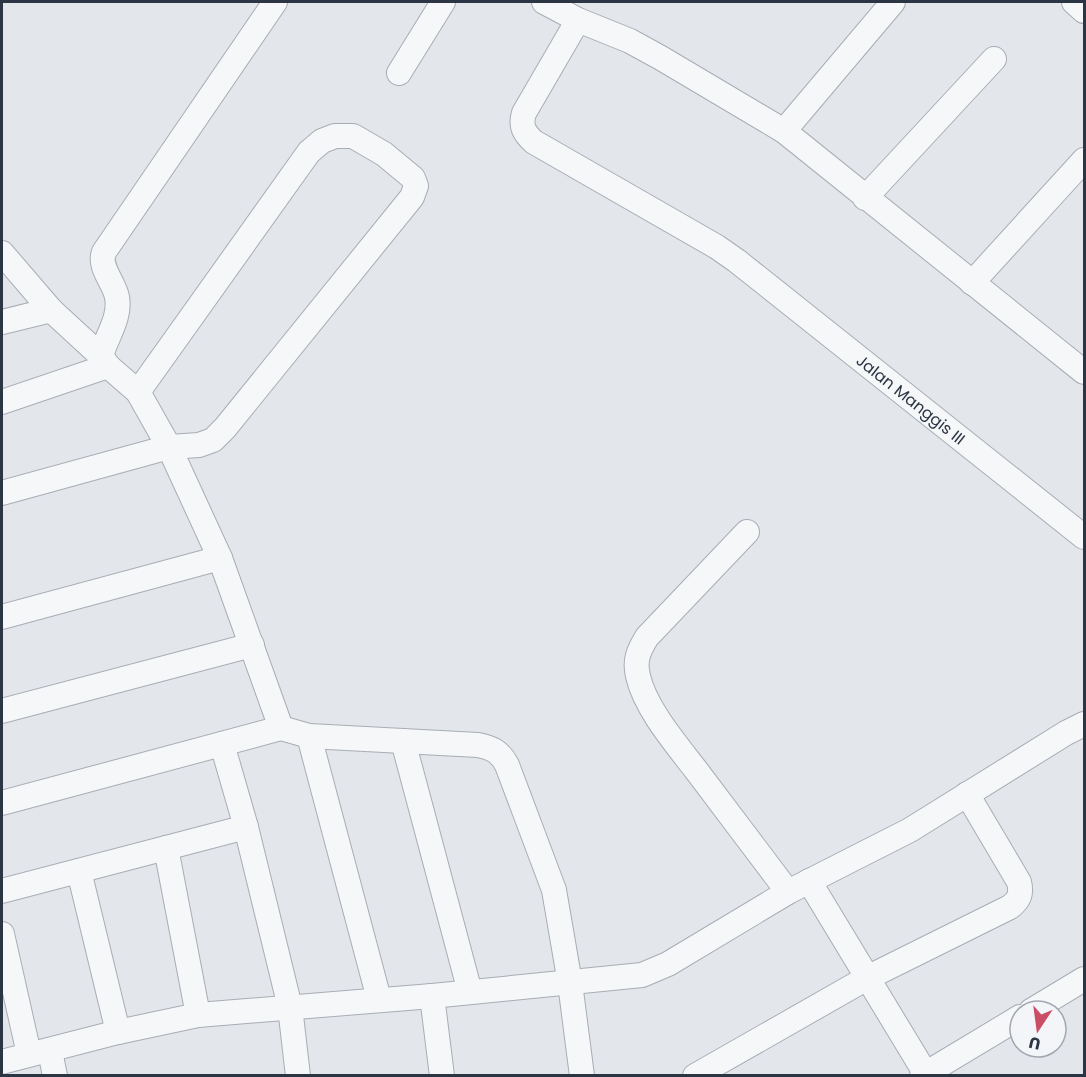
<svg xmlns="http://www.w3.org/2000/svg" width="1086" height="1077" viewBox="0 0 1086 1077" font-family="Poppins,sans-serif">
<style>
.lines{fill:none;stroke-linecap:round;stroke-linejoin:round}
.minor-casing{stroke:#a8adb5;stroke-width:26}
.minor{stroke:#f6f7f9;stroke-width:24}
.labels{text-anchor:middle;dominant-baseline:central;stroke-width:4.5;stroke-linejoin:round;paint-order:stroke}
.street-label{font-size:16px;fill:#2b3543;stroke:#f3f5f8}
</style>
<rect width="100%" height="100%" fill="#e3e6eb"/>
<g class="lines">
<defs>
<g id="minor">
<polyline points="544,2 578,20 630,41 661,58 784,131 1084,372"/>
<polyline points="1074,2 1084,11"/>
<path id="s1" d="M578 20 524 113C520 126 524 133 534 142L717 247 737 261 1084 537"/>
<polyline points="399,73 443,2"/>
<polyline points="784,131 893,2"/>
<polyline points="865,198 994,59"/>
<polyline points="2,253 51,310 101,356 108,366 138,392 169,447 220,558 281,728"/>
<polyline points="972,283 1084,160"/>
<polyline points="2,322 51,310"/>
<path d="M101 356C106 337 121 318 117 297 114 282 98 267 104 252L275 2"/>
<polyline points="2,402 108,366"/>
<polyline points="2,493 169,447 199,445 213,440 225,428 412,197 416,186 413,178 384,154 353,136 335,136 322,141 309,152 138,392"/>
<path d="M747 532 647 637C639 650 634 660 638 676 645 708 676 744 696 770 727 811 757 851 788 892"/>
<polyline points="2,617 220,558"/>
<polyline points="2,711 252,645"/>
<polyline points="309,736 379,999"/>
<polyline points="403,741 470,992"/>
<polyline points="222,744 246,827 290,1007 298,1076"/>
<path d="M2 803 281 728 309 736 478 745C493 748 500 752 507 765L554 890 570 983 582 1076"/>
<polyline points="166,848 198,1015"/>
<polyline points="79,871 118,1032"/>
<polyline points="809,881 927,1076"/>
<polyline points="2,891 246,827"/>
<polyline points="2,934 29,1054"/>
<polyline points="432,996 442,1076"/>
<polyline points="1031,1011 1084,979"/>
<polyline points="50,1051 55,1076"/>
<polyline points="2,1062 118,1032 198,1015 432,996 642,975 668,964 788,892 910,830 1066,733 1084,724"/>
<path d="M695 1076 867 978 1010 907C1019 900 1022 894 1019 882L967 794"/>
<polyline points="922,1076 1020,1017"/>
</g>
</defs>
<use href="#minor" class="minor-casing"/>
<use href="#minor" class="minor"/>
</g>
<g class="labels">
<g class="street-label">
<text stroke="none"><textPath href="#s1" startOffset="598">Jalan Manggis III</textPath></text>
</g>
</g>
<rect width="1086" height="1077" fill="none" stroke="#2b3543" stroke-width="6"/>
<g transform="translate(1038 1029) rotate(193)"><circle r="28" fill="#f3f5f8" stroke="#a3a8b0" stroke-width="1.5"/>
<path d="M0-4.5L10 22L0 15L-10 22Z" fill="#ca4e65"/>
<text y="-9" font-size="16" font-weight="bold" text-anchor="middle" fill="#2b3543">U</text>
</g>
</svg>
